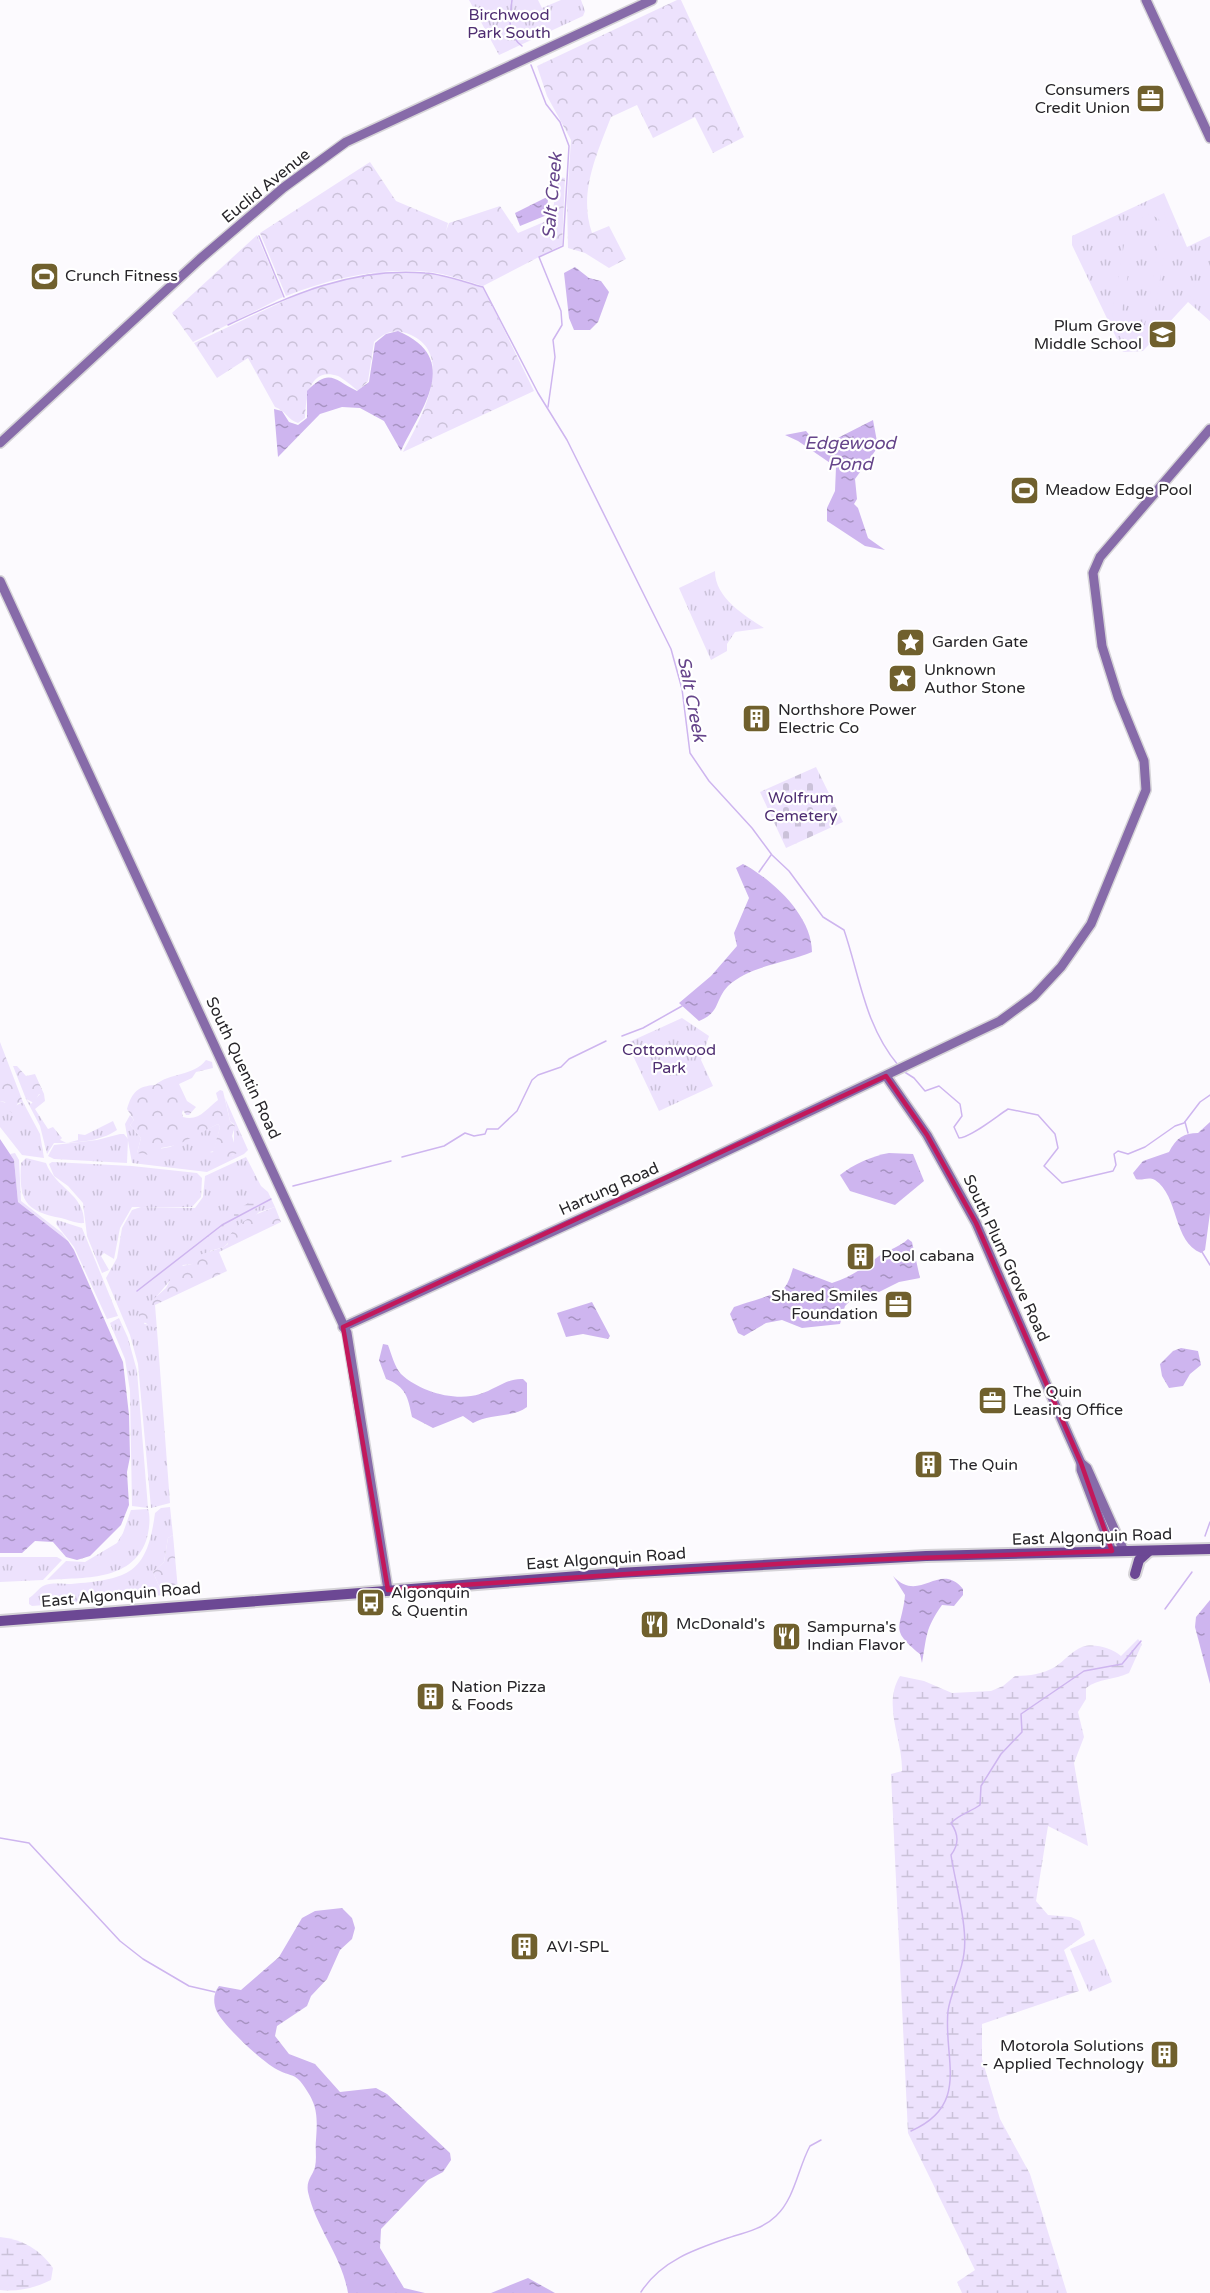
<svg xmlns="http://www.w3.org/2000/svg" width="1210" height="2293" viewBox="0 0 1210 2293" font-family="'Varela Round',sans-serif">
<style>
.grass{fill:url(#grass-tufts)}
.forest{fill:url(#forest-crowns)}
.wetland{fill:url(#wetland-marsh)}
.cemetery{fill:url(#cemetery-stones)}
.pitch{fill:#ede2fd;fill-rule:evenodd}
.water{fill:url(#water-ripples)}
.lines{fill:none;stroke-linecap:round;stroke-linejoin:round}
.stream{stroke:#ceb5ef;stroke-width:1.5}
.secondary-casing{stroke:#d6d4d8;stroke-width:12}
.primary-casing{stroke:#d6d4d8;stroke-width:14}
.secondary{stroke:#876ba9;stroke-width:9}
.primary{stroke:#6c4894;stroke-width:10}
.marked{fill:none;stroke:#c2185b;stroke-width:4.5;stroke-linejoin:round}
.labels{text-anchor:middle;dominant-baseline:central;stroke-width:4.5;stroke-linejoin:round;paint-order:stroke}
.park-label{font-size:16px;fill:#4e2d71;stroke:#fff}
.poi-label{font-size:16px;fill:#272529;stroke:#fff;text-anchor:start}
.street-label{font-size:16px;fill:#272529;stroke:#fff}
.water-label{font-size:18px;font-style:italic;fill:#66458b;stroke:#fff}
</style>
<defs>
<pattern id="grass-tufts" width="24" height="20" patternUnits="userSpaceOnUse" patternTransform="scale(1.5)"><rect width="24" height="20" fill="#ede2fd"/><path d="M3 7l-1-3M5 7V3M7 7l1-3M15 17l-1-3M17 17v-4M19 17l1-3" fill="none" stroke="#cbc2d9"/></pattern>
<pattern id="forest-crowns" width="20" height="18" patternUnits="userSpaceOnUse" patternTransform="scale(1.5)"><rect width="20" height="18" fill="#ede2fd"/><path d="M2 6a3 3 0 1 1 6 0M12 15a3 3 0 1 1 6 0" fill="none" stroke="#cbc2d9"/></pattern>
<pattern id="wetland-marsh" width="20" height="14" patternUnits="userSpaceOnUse" patternTransform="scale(1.5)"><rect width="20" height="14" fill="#ede2fd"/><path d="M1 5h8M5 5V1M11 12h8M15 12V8" fill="none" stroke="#cbc2d9"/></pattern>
<pattern id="cemetery-stones" width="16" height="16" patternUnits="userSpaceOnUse" patternTransform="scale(1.5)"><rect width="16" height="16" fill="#ede2fd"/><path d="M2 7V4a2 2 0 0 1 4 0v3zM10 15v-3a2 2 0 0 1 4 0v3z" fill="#cbc2d9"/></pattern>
<pattern id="water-ripples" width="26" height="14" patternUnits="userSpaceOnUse" patternTransform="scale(1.5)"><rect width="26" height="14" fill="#ceb5ef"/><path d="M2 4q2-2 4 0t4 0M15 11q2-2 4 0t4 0" fill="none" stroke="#a793c2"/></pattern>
</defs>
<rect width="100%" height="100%" fill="#fcfafe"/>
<g class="grass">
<polygon points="469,0 538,0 542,8 561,0 581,0 585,11 583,16 499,55"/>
<polygon points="1164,193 1187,247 1210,236 1210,321 1188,302 1143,351 1123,352 1072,245 1072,236"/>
<path d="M715 571C715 598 744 615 764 628L735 632 727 644V651L711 660 679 588Z"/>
<polygon points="682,1018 709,1036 701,1060 713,1086 659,1111 627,1043"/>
<path d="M40 1094H44L45 1101 35 1109 48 1129 53 1127 62 1138 60 1140 67 1143 78 1140V1134L85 1135 113 1121 117 1130C100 1142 74 1143 54 1143L47 1154 40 1126 26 1099 31 1104Z"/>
<polygon points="225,1098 248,1150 244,1154 207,1172 132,1163 125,1124 130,1115 134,1120 130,1125 141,1138 137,1153 170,1147 218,1124 220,1127 214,1151 210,1152 226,1157 234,1155 234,1124 230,1121"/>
<polygon points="0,1101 15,1106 23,1102 40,1134 44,1158 22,1155 0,1127"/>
<polygon points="120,1134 124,1134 128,1139 127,1163 54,1159 48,1156 54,1145 97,1140"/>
<polygon points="15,1153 19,1160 21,1201 62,1233 68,1241 18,1202 14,1160 10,1154"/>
<polygon points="246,1157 261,1186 268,1192 275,1207 259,1212 224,1247 210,1251 192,1264 183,1265 157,1296 144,1324 153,1325 157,1330 170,1503 151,1508 138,1364 130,1335 106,1278 117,1258 122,1228 132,1210 141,1207 195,1208 203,1197 205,1176"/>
<path d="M26 1158 46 1163C55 1188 85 1194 84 1223 77 1224 69 1220 61 1218 24 1211 19 1200 21 1163Z"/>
<polygon points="52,1162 132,1166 197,1173 202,1178 201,1197 192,1207 132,1207 120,1228 114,1259 104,1253 101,1256 109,1270 102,1273 87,1236 83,1203 68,1186 54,1176 49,1164"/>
<polygon points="57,1220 82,1228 118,1316 107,1319 74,1247 56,1224"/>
<polygon points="119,1318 128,1338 137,1371 148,1508 132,1506 130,1391 125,1359 110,1323"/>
<path d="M170 1507 173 1535 168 1538 164 1562 153 1572 162 1593 178 1590V1594L32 1606 29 1604V1598C34 1595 39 1588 43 1586 50 1582 64 1584 71 1584 129 1579 147 1574 155 1513L161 1508Z"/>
<path d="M148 1509C151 1518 149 1532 146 1541 131 1582 83 1577 47 1580L66 1561 85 1562 117 1543 123 1533 131 1510Z"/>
<polygon points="0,1557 57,1557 62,1560 43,1580 0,1582"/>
<polygon points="1094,1939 1112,1982 1089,1992 1070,1949"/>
</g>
<g class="forest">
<path d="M677 0H681L744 137 713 153 695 117 653 138 637 105 611 117C597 154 578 193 592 233L609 226 626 259 609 268 585 253 568 248 567 202 571 140 547 96 537 66Z"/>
<path d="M370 162 396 201 448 223 446 231 449 223 500 206 518 233 551 219 559 177 565 178 562 245 483 286C466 281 447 274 430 272 380 267 332 278 286 296L260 233Z"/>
<polygon points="257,235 283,297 193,342 172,313"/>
<path d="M378 272 430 273 483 287 534 391 403 452C419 422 457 356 411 335 395 328 387 331 374 342L368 381 358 391C352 386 344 379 338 376 308 366 306 400 305 418L298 423C288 420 285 410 275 407L248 358 217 378 194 343 314 287Z"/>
<polygon points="0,1042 23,1102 18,1103 12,1113 7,1109 5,1102 0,1101"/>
<path d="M206 1060 212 1062 213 1068 196 1072 192 1078 179 1084 187 1101 196 1107 189 1115H186L183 1110 182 1113 183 1117C199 1122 207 1108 218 1100L216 1093 220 1090 223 1091 230 1121 235 1126 232 1136 237 1153 221 1162 209 1157 208 1154 213 1152 220 1127 218 1124 177 1145 161 1148 162 1152 156 1156 137 1153 141 1138 130 1125 134 1120 127 1109C132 1092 138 1086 155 1085 169 1073 194 1076 206 1060Z"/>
<polygon points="13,1066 17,1066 26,1076 35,1074 44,1094 39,1094 34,1103 26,1099"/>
<path d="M275 1207 281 1222 219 1252 227 1271 155 1305 157 1330 139 1319V1312L166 1288 177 1267 192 1264 196 1256 224 1247 228 1244C229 1224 258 1213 275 1207Z"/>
<polygon points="173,1535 178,1590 162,1593 153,1572 164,1562 168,1538"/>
</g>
<g class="wetland">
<polygon points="264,1197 271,1200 218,1230 142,1292 137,1293 135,1291 234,1216 234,1212 253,1200"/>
<path d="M1138 1639 1142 1644 1129 1673C1114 1680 1099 1678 1086 1688V1699L1078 1712 1084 1737 1074 1763 1088 1846 1048 1826 1036 1901 1048 1915 1071 1917 1080 1921 1085 1935 1064 1950 1079 1991 982 2024V2059L1000 2119 1030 2174 1067 2293H962L957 2282 975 2270 908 2133 891 1774 902 1771C903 1740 882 1705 900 1676L924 1681 952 1693 991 1691 1003 1686 1015 1676C1029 1676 1043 1674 1055 1667 1064 1661 1072 1651 1082 1647 1094 1643 1112 1648 1121 1656Z"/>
<path d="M0 2237C23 2239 40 2250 53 2268L51 2280C34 2288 19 2292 0 2290Z"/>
</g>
<polygon class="cemetery" points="816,767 843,822 786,848 760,792"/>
<g class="pitch">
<path d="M1144 206 1164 212 1169 227 1151 332C1138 343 1129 346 1116 332L1112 313 1128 222 1131 216ZM1150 214 1159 219 1161 230 1145 325 1132 334 1123 327 1121 316 1136 226 1141 218Z"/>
<polygon points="1202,280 1210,280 1210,313 1186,293"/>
</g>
<g class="water">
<polygon points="545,198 548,198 547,215 520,226 515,213"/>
<polygon points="575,267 589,278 601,281 609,292 598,322 590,330 574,330 569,318 564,273"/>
<path d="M398 331C463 359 421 408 401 451L384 421 360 408 342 407 320 414 278 457 274 409 282 411 289 422 298 425 307 418V391C330 367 334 380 357 391L369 382 375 343 386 334Z"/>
<polygon points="873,420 878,447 855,479 857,499 854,504 858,508 868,538 885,550 865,546 827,521 827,508 835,491 836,467 798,441 785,435 806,431 817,444 826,444"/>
<path d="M743 864C773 880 812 916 812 952 786 963 749 966 728 986 714 1001 721 1012 699 1021L679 1003 711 976 737 946 734 933 749 898 736 868Z"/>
<path d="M1210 1122V1213L1205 1250 1201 1253C1173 1242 1179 1196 1155 1180 1148 1176 1143 1181 1136 1179L1133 1173 1143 1161 1169 1152C1176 1138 1184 1133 1198 1133Z"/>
<polygon points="0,1139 14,1160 18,1202 68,1241 74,1250 123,1362 129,1415 130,1457 127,1472 129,1505 121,1525 90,1556 77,1560 66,1557 53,1542 35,1541 22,1553 0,1553"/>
<path d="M889 1153 913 1154 924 1181 895 1205 850 1191 840 1175C854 1164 872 1156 889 1153Z"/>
<path d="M908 1239 912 1242 920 1278 899 1282 869 1297H854L845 1306 840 1324 802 1328 782 1320 766 1323 744 1336 738 1333 730 1314 734 1307C744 1303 780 1294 785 1287 789 1282 791 1274 793 1268L832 1283C851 1277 863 1268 879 1256 889 1249 900 1247 908 1239Z"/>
<polygon points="592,1302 610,1336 608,1339 583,1334 566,1337 557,1313"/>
<path d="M383 1344 388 1345C391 1353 395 1368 401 1374 420 1392 456 1402 480 1394 496 1389 507 1378 523 1379L527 1383V1407C513 1418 490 1413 473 1423L463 1416 433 1428 412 1417C408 1397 406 1387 386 1379L379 1360Z"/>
<polygon points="1181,1348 1198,1351 1201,1365 1190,1374 1183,1386 1169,1388 1162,1376 1160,1364 1173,1351"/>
<path d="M893 1576C920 1605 939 1560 963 1589V1595L954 1606 942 1605C925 1629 927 1636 922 1663L920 1654C888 1628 902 1629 905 1595Z"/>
<polygon points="1210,1600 1210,1684 1195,1627 1196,1617"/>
<path d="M342 1908 352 1918 355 1928 352 1939 340 1950 327 1979 311 1996 307 2006 277 2026 275 2036 289 2054 315 2064 340 2092 376 2088 387 2094 450 2153 451 2160 443 2172 428 2180 381 2229 380 2248 404 2288 425 2293H348C342 2256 316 2228 308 2192 306 2180 312 2177 315 2167 317 2158 315 2149 316 2140 318 2113 317 2103 300 2081 294 2074 287 2075 280 2071 264 2064 225 2027 217 2012 213 2003 213 1994 219 1986L241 1990 279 1957 302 1918 315 1911Z"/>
<polygon points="528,2278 555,2293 491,2293"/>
</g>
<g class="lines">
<g class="stream">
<path d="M512 0C510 18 506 34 522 46"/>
<polyline points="531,65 546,104 560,122 569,146 563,246 539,257 561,311 562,325 553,340 555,357 548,407"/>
<polyline points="259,236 284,297"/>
<path d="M228 325C292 295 352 267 425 273 444 274 464 282 483 287L538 393 567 440 671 649 682 689 690 753 709 781 752 828 772 855 789 871 823 917 844 930C860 977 865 1026 898 1065"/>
<polyline points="759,872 771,855"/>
<polyline points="622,1036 643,1028 682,1006"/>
<path d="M903 1071 914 1078 925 1091 939 1086 960 1104 962 1116 954 1127 959 1138C970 1138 997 1116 1008 1109L1038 1115 1055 1134 1058 1148 1044 1166 1062 1183 1113 1171 1116 1165 1114 1154 1118 1151 1128 1154 1145 1147 1175 1126 1184 1123 1200 1102 1210 1095"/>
<polyline points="1185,1122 1188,1133"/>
<polyline points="402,1157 444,1146 465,1133 474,1136 485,1134 487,1129 498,1129 517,1111 532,1080 538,1075 561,1067 569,1059 606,1041"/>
<polyline points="293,1186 391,1161"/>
<polyline points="1202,1252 1210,1265"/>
<polyline points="137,1291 222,1225 271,1199"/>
<polyline points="1205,1536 1210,1522"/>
<polyline points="1165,1609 1192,1572"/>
<polyline points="0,1838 29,1843 120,1941 143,1959 189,1986 215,1992"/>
<path d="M911 2131C971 2105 943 2058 948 2011 951 1991 962 1973 964 1953 968 1927 955 1882 951 1855 959 1844 959 1835 951 1823 958 1815 970 1812 980 1805L981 1786 1001 1754 1022 1732 1021 1714 1084 1671 1122 1664 1141 1641"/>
<path d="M641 2292C662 2259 699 2248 734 2236 748 2232 765 2227 776 2216 795 2198 798 2168 810 2146L821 2140"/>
</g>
<defs>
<g id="secondary">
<polyline points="1146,0 1210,138"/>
<polyline points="0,443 200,259 283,188 346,142 652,0"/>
<polyline points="0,581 347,1333 388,1590"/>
<polyline points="886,1076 927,1135 976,1223 1068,1434 1081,1463 1087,1468 1124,1551"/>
<polyline points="343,1327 676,1175 1000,1021 1034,996 1061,967 1091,924 1146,790 1144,761 1118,697 1102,646 1093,573 1100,557 1210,429"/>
<polyline points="1081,1463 1081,1470 1112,1551"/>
</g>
<g id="primary">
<polyline points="1135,1574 1139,1560 1149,1551"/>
<polyline points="0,1621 618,1573 926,1556 1210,1549"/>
</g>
</defs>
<use href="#secondary" class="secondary-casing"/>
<use href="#primary" class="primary-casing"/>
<use href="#secondary" class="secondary"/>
<use href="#primary" class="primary"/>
</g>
<path class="marked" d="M886 1076 927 1135 976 1223 1081 1463 1112 1551 807 1562 388 1590 343 1327Z"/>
<defs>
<symbol id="office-square" viewBox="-11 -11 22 22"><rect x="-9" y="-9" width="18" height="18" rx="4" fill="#70602d" stroke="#fff"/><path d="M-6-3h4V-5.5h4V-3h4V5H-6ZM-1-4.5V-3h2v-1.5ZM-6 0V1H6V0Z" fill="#fff"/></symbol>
<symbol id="stadium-square" viewBox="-11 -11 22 22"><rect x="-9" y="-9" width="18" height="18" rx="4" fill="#70602d" stroke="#fff"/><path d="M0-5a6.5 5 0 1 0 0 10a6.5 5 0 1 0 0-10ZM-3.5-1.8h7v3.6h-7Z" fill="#fff"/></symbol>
<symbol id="school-square" viewBox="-11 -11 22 22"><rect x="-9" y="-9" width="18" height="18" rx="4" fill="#70602d" stroke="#fff"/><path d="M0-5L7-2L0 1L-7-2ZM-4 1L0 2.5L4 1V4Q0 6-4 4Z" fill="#fff"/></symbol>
<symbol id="sight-square" viewBox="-11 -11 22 22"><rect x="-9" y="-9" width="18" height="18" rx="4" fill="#70602d" stroke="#fff"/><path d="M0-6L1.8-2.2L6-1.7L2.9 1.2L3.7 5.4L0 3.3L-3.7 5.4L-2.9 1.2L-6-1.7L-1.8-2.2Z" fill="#fff"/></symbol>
<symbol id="building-square" viewBox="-11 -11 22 22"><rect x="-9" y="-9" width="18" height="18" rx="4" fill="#70602d" stroke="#fff"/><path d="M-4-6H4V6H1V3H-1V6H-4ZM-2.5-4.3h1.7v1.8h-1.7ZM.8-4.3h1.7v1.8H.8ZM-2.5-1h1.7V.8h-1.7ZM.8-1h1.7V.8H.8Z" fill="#fff"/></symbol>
<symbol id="bus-square" viewBox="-11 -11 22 22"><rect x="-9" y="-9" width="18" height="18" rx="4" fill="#70602d" stroke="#fff"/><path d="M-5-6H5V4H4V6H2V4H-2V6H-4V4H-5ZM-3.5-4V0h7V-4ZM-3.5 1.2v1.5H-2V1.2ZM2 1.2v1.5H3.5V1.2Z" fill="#fff"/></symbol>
<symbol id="restaurant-square" viewBox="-11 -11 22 22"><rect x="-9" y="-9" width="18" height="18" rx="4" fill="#70602d" stroke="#fff"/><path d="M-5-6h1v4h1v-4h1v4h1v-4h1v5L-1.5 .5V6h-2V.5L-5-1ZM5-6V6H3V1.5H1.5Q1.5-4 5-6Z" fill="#fff"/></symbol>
</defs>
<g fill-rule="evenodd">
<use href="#office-square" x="1134" y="82" width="33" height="33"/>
<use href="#stadium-square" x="28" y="260" width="33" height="33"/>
<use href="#school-square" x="1146" y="318" width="33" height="33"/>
<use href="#stadium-square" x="1008" y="474" width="33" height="33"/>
<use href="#sight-square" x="894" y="626" width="33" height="33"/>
<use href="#sight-square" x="886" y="662" width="33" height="33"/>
<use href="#building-square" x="740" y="702" width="33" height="33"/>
<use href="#building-square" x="844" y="1240" width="33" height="33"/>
<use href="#office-square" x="882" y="1288" width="33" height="33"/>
<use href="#office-square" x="976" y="1384" width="33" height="33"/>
<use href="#building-square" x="912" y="1448" width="33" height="33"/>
<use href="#bus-square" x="354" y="1586" width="33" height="33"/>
<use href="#restaurant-square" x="638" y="1608" width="33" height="33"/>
<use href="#restaurant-square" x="770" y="1620" width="33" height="33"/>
<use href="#building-square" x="414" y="1680" width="33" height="33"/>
<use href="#building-square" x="508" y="1930" width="33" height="33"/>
<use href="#building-square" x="1148" y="2038" width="33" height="33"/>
</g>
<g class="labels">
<g class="park-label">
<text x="509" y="15">Birchwood<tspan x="509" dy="18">Park South</tspan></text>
<text x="801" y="798">Wolfrum<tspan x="801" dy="18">Cemetery</tspan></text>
<text x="669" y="1050">Cottonwood<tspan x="669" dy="18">Park</tspan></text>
</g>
<g class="poi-label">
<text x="1130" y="90" text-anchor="end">Consumers<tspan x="1130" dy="18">Credit Union</tspan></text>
<text x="65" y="276">Crunch Fitness</text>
<text x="1142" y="326" text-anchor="end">Plum Grove<tspan x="1142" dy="18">Middle School</tspan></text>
<text x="1045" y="490">Meadow Edge Pool</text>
<text x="932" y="642">Garden Gate</text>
<text x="924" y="670">Unknown<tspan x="924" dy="18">Author Stone</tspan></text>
<text x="778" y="710">Northshore Power<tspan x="778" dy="18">Electric Co</tspan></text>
<text x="881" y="1256">Pool cabana</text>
<text x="878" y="1296" text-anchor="end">Shared Smiles<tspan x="878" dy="18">Foundation</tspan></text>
<text x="1013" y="1392">The Quin<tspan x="1013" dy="18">Leasing Office</tspan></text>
<text x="949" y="1465">The Quin</text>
<text x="391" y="1593">Algonquin<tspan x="391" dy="18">&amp; Quentin</tspan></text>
<text x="676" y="1624">McDonald's</text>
<text x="807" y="1627">Sampurna's<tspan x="807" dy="18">Indian Flavor</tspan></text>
<text x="451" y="1687">Nation Pizza<tspan x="451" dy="18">&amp; Foods</tspan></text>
<text x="546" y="1947">AVI-SPL</text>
<text x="1144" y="2046" text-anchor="end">Motorola Solutions<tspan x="1144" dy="18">- Applied Technology</tspan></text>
</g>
<g class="street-label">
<text transform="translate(266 186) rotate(-39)">Euclid Avenue</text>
<text transform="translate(243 1068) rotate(65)">South Quentin Road</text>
<text transform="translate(609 1189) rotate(-24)">Hartung Road</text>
<text transform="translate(1006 1258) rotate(65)">South Plum Grove Road</text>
<text transform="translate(1092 1537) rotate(-2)">East Algonquin Road</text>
<text transform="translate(606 1559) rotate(-4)">East Algonquin Road</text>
<text transform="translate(121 1595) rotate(-5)">East Algonquin Road</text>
</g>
<g class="water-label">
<text transform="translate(552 196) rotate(-85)">Salt Creek</text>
<text x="850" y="443">Edgewood<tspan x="850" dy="21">Pond</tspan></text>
<text transform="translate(692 699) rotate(79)">Salt Creek</text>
</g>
</g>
</svg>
